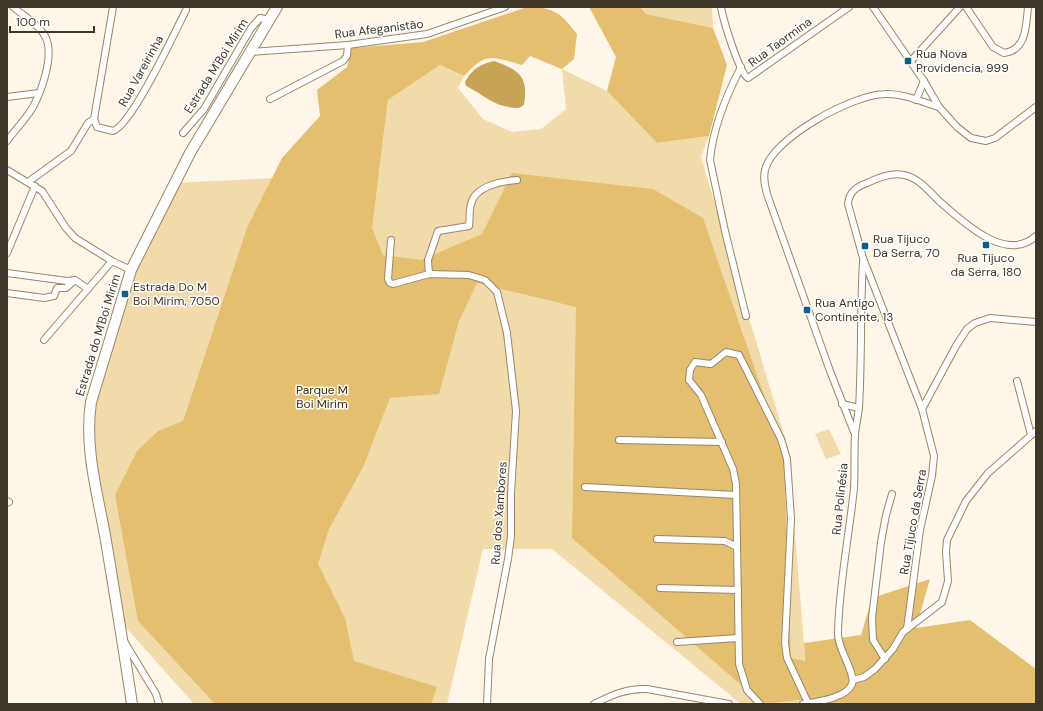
<svg xmlns="http://www.w3.org/2000/svg" width="1043" height="711" viewBox="0 0 1043 711" font-family="'DM Sans',sans-serif">
<style>
.green{fill:#f2dbab}
.forest{fill:#e4bf70}
.water{fill:#c7a355}
.lines{fill:none;stroke-linecap:round;stroke-linejoin:round}
.minor-casing{stroke:#978767;stroke-width:8}
.primary-casing{stroke:#978767;stroke-width:12}
.minor{stroke:#fff;stroke-width:6}
.primary{stroke:#fff;stroke-width:10}
.poi-dot{fill:#086091;stroke:#fff;stroke-width:1.5}
.labels{text-anchor:middle;dominant-baseline:central;stroke-width:3;stroke-linejoin:round;paint-order:stroke}
.street-label{font-size:12px;fill:#3d3629;stroke:#fff}
.poi-label{font-size:12px;fill:#3d3629;stroke:#fff;text-anchor:start}
.park-label{font-size:12px;fill:#3e2f0c;stroke:#fff}
</style>
<rect width="100%" height="100%" fill="#fef7e9"/>
<g class="green">
<polygon points="640,7 712,7 713,28 646,14"/>
<polygon points="440,65 464,76 458,88 483,119 512,132 541,129 566,109 562,69 607,91 657,143 709,136 701,157 788,448 804,643 807,704 741,704 552,549 483,549 447,704 194,704 120,621 85,462 84,409 131,270 173,183 379,173 388,100"/>
<polygon points="829,429 841,454 826,459 815,434"/>
</g>
<g class="forest">
<path d="M527 7C554 7 561 13 577 34L574 59 562 69 530 56 522 65C492 57 487 51 464 76L440 65 388 100 372 228 383 255 421 260 482 234 512 173 653 189 703 218 779 439 784 461 791 658 805 661 804 643 861 635 872 598 930 579 916 628 970 620 1036 669V704H807V699L763 704 572 538 576 307 477 283 459 321 439 394 390 398 363 467 329 529 318 564 345 618 354 661 437 687 431 704H215L138 621 115 495 137 451 158 431 183 421 247 228 282 158 320 116 317 90 347 67 352 48 423 42Z"/>
<polygon points="589,7 640,7 646,14 713,28 727,65 709,136 657,143 607,91 616,57"/>
</g>
<path class="water" d="M494 61C518 70 529 75 524 105L519 108C495 108 486 96 466 86L465 82C473 69 478 65 494 61Z"/>
<g class="lines">
<defs>
<g id="minor">
<path d="M113 7 94 119 97 127 113 131C132 125 175 32 186 10"/>
<path d="M721 7C723 19 739 73 748 78L849 7"/>
<polyline points="873,7 924,81 939,107 957,127 971,138 986,141 995,138 1036,107"/>
<path d="M966 7 993 47 1004 53C1027 50 1026 25 1028 7"/>
<polyline points="250,52 348,45 427,34 505,7"/>
<polyline points="910,62 960,7"/>
<path d="M741 67C726 96 713 127 710 160L725 231 746 316"/>
<polyline points="7,97 39,93"/>
<polyline points="270,99 343,61 347,56 348,45"/>
<polyline points="916,100 924,81"/>
<polyline points="183,133 204,109 251,28 260,18 269,20"/>
<path d="M7 141C15 130 26 119 33 107 42 90 55 54 45 36 38 24 24 16 13 7"/>
<polyline points="7,170 42,191 66,228 75,238 112,261 131,270"/>
<polyline points="28,182 71,151 88,123 94,119"/>
<polyline points="391,240 388,279 390,283 393,284 429,274 469,275 485,280 497,292 507,333 516,411 511,493 511,536 508,559 489,659 487,704"/>
<polyline points="7,253 35,186"/>
<polyline points="7,273 67,281 75,280 88,289"/>
<path d="M429 274 428 260 438 231 469 226C470 219 469 211 471 204 475 186 502 181 517 180"/>
<polyline points="7,293 44,298 54,296 57,288 66,288 75,280"/>
<polyline points="44,340 112,261"/>
<polyline points="1017,381 1031,435"/>
<polyline points="842,404 859,408"/>
<polyline points="922,409 956,346 967,329 975,323 990,318 1036,322"/>
<path d="M854 432 830 371 767 194C765 186 763 178 765 170 772 138 854 94 885 94 903 93 922 102 939 107"/>
<polyline points="619,440 722,442"/>
<polyline points="585,487 736,495"/>
<polyline points="7,501 9,502 7,503"/>
<polyline points="657,539 725,541 737,547"/>
<polyline points="660,588 738,590"/>
<path d="M907 629 920 530 932 476 934 456 922 409 863 258 848 204C849 192 856 187 867 183 879 177 895 171 908 176 920 180 930 192 939 201 962 221 1006 264 1036 236"/>
<polyline points="124,641 156,694 159,704"/>
<polyline points="677,642 738,638"/>
<polyline points="885,659 873,640 872,618 881,542 886,515 892,494"/>
<polyline points="853,680 864,677 875,669 893,649 903,632 942,602 948,581 946,552 947,540 966,501 988,473 1036,431"/>
<path d="M594 704C612 695 627 688 647 689L729 704"/>
<polyline points="760,704 747,690 739,664 736,484 733,469 701,395 689,380 690,370 695,362 711,364 726,352 739,355 781,439 787,459 791,519 785,643 787,658 808,703"/>
<path d="M803 704C816 702 847 698 852 684 856 672 837 649 838 633 839 584 849 537 854 488 855 470 854 452 855 434 856 425 858 416 859 407 862 359 860 310 863 262"/>
</g>
<path id="primary" d="M132 704C124 650 115 595 106 541 98 495 84 449 91 402L131 270 190 153 277 7"/>
</defs>
<use href="#minor" class="minor-casing"/>
<use href="#primary" class="primary-casing"/>
<use href="#minor" class="minor"/>
<use href="#primary" class="primary"/>
</g>
<g class="poi-dot">
<rect x="904" y="57" width="8" height="8" rx="2"/>
<rect x="982" y="241" width="8" height="8" rx="2"/>
<rect x="861" y="242" width="8" height="8" rx="2"/>
<rect x="121" y="290" width="8" height="8" rx="2"/>
<rect x="803" y="306" width="8" height="8" rx="2"/>
</g>
<g class="labels">
<g class="street-label">
<text transform="translate(379 29) rotate(-7)">Rua Afeganistão</text>
<text transform="translate(780 42) rotate(-36)">Rua Taormina</text>
<text transform="translate(216 66) rotate(-58)">Estrada M'Boi Mirim</text>
<text transform="translate(141 71) rotate(-61)">Rua Vareirinha</text>
<text transform="translate(98 335) rotate(-73)">Estrada do M'Boi Mirim</text>
<text transform="translate(840 499) rotate(-84)">Rua Polinésia</text>
<text transform="translate(499 513) rotate(-86)">Rua dos Xambores</text>
<text transform="translate(913 522) rotate(-80)">Rua Tijuco da Serra</text>
</g>
<g class="poi-label">
<text x="916" y="54">Rua Nova<tspan x="916" dy="14">Providencia, 999</tspan></text>
<text x="873" y="239">Rua Tijuco<tspan x="873" dy="14">Da Serra, 70</tspan></text>
<text x="986" y="258" text-anchor="middle">Rua Tijuco<tspan x="986" dy="14">da Serra, 180</tspan></text>
<text x="133" y="287">Estrada Do M<tspan x="133" dy="14">Boi Mirim, 7050</tspan></text>
<text x="815" y="303">Rua Antigo<tspan x="815" dy="14">Continente, 13</tspan></text>
</g>
<g class="park-label">
<text x="322" y="390">Parque M<tspan x="322" dy="14">Boi Mirim</tspan></text>
</g>
</g>
<rect width="1043" height="711" fill="none" stroke="#3d3629" stroke-width="16"/>
<path d="M10 26v6h84v-6" fill="none" stroke="#3d3629" stroke-width="2"/>
<text x="16" y="26" font-size="12" fill="#3d3629" stroke="#ffffff" stroke-width="3" paint-order="stroke">100 m</text>
</svg>
